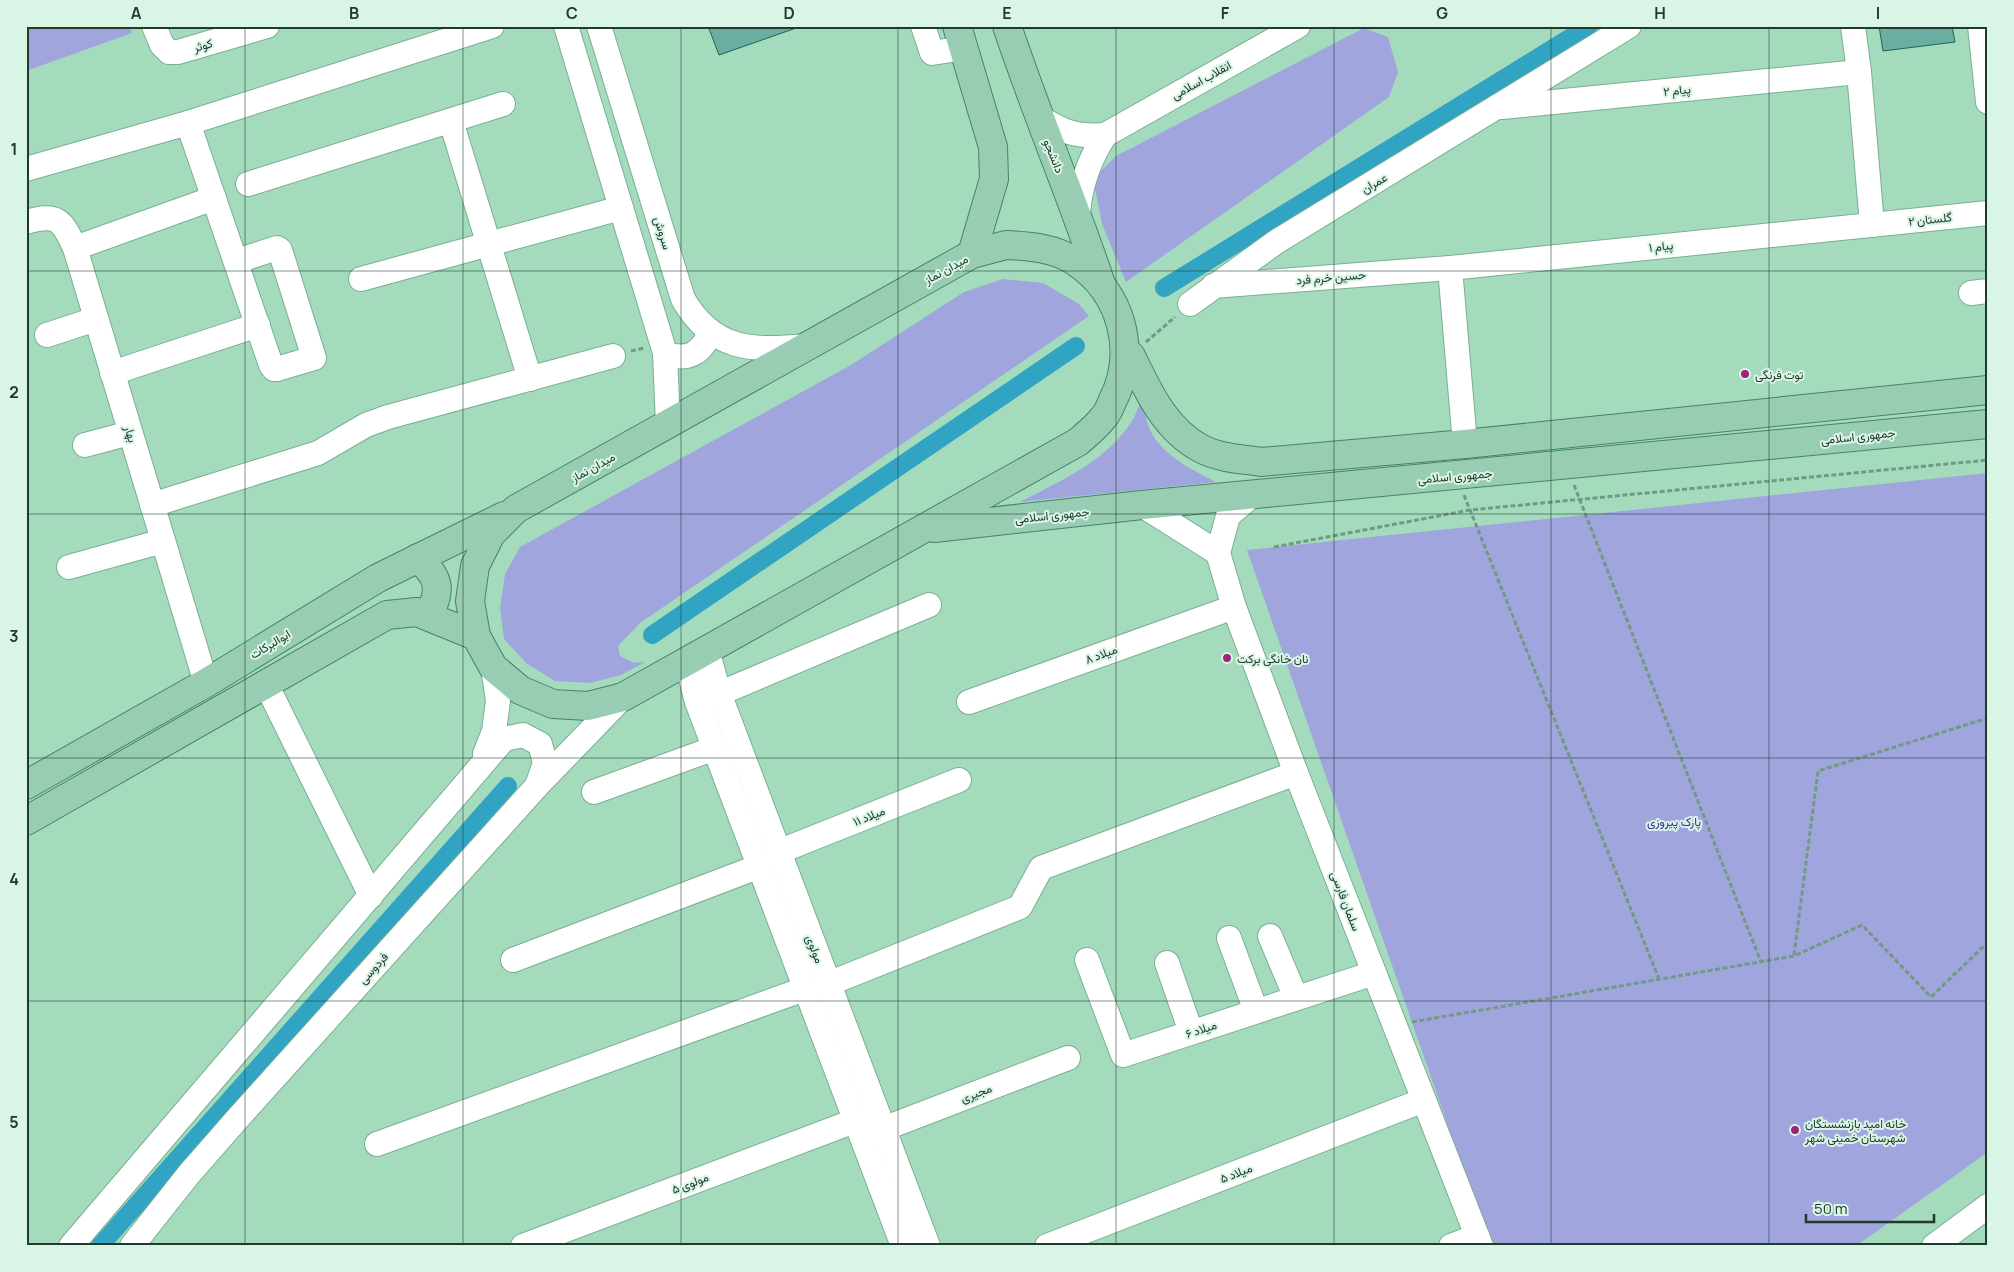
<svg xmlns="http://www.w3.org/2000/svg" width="2014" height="1272" viewBox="0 0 2014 1272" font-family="Manrope,Vazirmatn,sans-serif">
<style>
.green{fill:#a1a5de}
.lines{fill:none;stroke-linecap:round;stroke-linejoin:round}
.canal{stroke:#31a4c4;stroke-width:18}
.building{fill:#6aada1;stroke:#1f655a}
.minor-casing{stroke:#79af92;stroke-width:26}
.major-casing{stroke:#428464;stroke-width:30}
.path{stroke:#709a83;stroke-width:3;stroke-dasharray:5 2.5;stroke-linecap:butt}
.minor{stroke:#fff;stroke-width:24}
.major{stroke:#98cdb3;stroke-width:28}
.grid{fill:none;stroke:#22392d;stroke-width:1;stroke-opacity:0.55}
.poi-dot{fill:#9b237c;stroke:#d9f5e5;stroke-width:2}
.labels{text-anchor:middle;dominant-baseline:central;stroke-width:4;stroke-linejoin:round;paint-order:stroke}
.street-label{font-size:12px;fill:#22392d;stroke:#d9f5e5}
.poi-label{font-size:12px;fill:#22392d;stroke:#d9f5e5;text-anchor:start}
.park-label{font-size:12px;fill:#392c97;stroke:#d9f5e5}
.neatline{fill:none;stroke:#22392d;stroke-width:2}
.grid-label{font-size:16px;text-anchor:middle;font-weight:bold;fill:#22392d}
</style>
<rect width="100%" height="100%" fill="#a4dbbd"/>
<g class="green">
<polygon points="26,26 130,26 132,33 26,71"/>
<polygon points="1364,28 1388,37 1398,72 1389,97 1126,282 1102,224 1093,179 1116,156"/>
<polygon points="1003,279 1043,283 1079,304 1089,316 640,623 618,646 620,656 634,663 645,662 621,675 590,683 555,681 526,663 504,639 500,608 505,574 520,547 851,365 964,292"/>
<path d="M1141 400C1144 410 1146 421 1150 430 1163 456 1191 469 1216 482L1020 502C1060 481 1107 461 1132 421 1136 415 1138 407 1141 400Z"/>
<polygon points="1988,473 1988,1152 1856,1246 1490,1246 1247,550"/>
</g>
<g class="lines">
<g class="canal">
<polyline points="1164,288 1589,26"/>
<polyline points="652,635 1076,346"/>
<polyline points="100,1246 508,786"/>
</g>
</g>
<g class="building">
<polygon points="708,26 802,26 719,55"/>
<polygon points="1879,26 1952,26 1955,42 1883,51"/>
</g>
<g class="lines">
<defs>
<g id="minor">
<polyline points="154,26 162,45 169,52 178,52 267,26"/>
<polyline points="566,26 665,353 668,425"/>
<path d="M599 26 683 299C713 351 752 351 806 346"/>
<polyline points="923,26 932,53 964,48"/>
<polyline points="1853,26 1859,72 1872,225"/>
<polyline points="1980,26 1988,102"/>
<polyline points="1502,107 1859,72"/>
<path d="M1038 116C1062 132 1076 137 1105 135L1298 26"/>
<polyline points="451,121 530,379"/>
<polyline points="188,123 271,365 274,369 277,369 314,358 280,250 277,248 237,261"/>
<polyline points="26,169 188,123 492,26"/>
<polyline points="248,184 503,104"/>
<path d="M1078 214C1080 184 1089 160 1105 135"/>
<path d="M26 222C58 213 62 220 75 248L206 683"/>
<polyline points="75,248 214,198"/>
<polyline points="1450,268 1465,444"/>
<polyline points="361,279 621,208"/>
<polyline points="1213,286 1450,268 1988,213"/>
<polyline points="1971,293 1988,291"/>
<polyline points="1190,304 1276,242 1629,26"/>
<polyline points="47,335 96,319"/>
<path d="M665 353C687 362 703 353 710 331"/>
<polyline points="112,373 258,325"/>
<polyline points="85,445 130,433"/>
<polyline points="152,505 318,453 366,425 388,417 613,356"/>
<polyline points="1142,505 1218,553"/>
<polyline points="1218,553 1234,607 1296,773 1481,1246"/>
<polyline points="1218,553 1228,516 1251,496"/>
<polyline points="69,567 163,541"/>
<polyline points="707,650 719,693 928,1246"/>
<polyline points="687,662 697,702 903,1246"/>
<polyline points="266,684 371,896"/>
<polyline points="704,700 929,605"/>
<polyline points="969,702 1234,607"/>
<polyline points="485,754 494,731 498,701 493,667"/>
<polyline points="594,792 715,748"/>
<polyline points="778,852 959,780"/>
<polyline points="1270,936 1296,998"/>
<polyline points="1229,938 1256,1011"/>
<polyline points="513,960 760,866"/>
<polyline points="1087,960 1123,1055 1374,973"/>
<polyline points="1167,963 1191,1032"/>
<polyline points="828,984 1020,907 1041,868 1296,773"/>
<polyline points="883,1129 1068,1058"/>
<polyline points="377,1144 807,988"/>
<polyline points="71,1246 504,739 523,735 540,744 545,763 537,786"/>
<polyline points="132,1246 189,1174 238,1118 537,786 623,697"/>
<polyline points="523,1246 857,1120"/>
<polyline points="1047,1246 1424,1100"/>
<polyline points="1451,1246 1477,1236"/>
<polyline points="1934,1246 1988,1206"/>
</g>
<g id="major">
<polyline points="957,26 993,147 994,179 972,254"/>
<path d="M1007 26C1036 113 1072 197 1101 284"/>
<path d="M1006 245C1030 246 1055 248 1076 262 1122 293 1138 352 1112 402 1110 407 1107 414 1103 418 1096 427 1087 434 1078 442L623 697 588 706 553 704 520 690 493 667 476 636 470 601 475 566 491 534 516 509 972 254Z"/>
<path d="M1126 351 1131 356C1148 391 1165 430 1202 449 1219 458 1242 459 1261 462L1465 444 1988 390"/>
<polyline points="934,528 1142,505 1988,424"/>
<path d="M418 558C440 578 442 590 428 616"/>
<polyline points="26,785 206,683 378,578 504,516"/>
<polyline points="26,821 387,615 417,612 476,636"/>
</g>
</defs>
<use href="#minor" class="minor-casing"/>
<use href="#major" class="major-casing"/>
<g class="path">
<polyline points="1146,342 1175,317"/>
<polyline points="631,351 644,348"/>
<polyline points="1574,485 1761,962"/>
<polyline points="1464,495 1659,979"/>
<polyline points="1274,547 1470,510 1988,460"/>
<polyline points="1794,955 1818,771 1988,718"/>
<polyline points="1412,1022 1794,956 1862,925 1931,997 1988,942"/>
</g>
<use href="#minor" class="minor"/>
<use href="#major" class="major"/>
</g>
<path class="grid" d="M245 26V1246M463 26V1246M681 26V1246M898 26V1246M1116 26V1246M1334 26V1246M1551 26V1246M1769 26V1246M26 271H1988M26 514H1988M26 758H1988M26 1001H1988"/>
<g class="poi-dot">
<circle cx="1745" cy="374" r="5"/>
<circle cx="1227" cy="658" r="5"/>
<circle cx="1795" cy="1130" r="5"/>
</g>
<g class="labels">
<g class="street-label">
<text transform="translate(203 45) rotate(-16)">کوثر</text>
<text transform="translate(1201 80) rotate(-29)">انقلاب اسلامی</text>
<text transform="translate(1677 90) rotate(-6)">پیام ۲</text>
<text transform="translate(1054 156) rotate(68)">دانشجو</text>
<text transform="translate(1374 183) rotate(-31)">عمران</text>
<text transform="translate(1930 219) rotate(-6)">گلستان ۲</text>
<text transform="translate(663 233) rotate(73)">سروش</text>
<text transform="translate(1661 246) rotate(-6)">پیام ۱</text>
<text transform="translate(946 269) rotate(-29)">میدان نماز</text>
<text transform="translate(1331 277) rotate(-5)">حسین خرم فرد</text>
<text transform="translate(131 434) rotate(73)">بهار</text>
<text transform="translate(1858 436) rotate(-6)">جمهوری اسلامی</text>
<text transform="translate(593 467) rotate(-29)">میدان نماز</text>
<text transform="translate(1455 476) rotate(-5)">جمهوری اسلامی</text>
<text transform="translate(1052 515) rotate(-6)">جمهوری اسلامی</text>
<text transform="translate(270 644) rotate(-31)">ابوالبرکات</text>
<text transform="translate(1101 654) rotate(-20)">میلاد ۸</text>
<text transform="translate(869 816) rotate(-22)">میلاد ۱۱</text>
<text transform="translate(1346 901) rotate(69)">سلمان فارسی</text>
<text transform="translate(815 949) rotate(69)">مولوی</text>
<text transform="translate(373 968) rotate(-48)">فردوسی</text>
<text transform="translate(1201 1029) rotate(-18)">میلاد ۶</text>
<text transform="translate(976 1093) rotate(-21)">مجیری</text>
<text transform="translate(1236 1173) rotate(-21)">میلاد ۵</text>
<text transform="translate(690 1183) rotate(-21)">مولوی ۵</text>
</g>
<g class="poi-label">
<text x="1755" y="374">توت فرنگی</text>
<text x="1237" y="658">نان خانگی برکت</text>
<text x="1805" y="1123">خانه امید بازنشستگان<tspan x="1805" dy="14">شهرستان خمینی شهر</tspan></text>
</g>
<g class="park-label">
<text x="1674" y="821">پارک پیروزی</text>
</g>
</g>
<rect width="2014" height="1272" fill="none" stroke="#d9f5e5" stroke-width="55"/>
<path d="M1806 1214v8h128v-8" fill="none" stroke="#22392d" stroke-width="2.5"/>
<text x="1814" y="1214" font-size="15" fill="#22392d" stroke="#d9f5e5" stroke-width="4" paint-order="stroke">50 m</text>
<rect x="28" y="28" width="1958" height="1216" class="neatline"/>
<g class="grid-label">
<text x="136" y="19">A</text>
<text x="354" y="19">B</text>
<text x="572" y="19">C</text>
<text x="789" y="19">D</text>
<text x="1007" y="19">E</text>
<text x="1225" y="19">F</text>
<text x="1442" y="19">G</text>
<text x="1660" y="19">H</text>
<text x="1878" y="19">I</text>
<text x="14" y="155">1</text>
<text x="14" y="398">2</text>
<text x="14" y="642">3</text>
<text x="14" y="885">4</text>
<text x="14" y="1128">5</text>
</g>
</svg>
